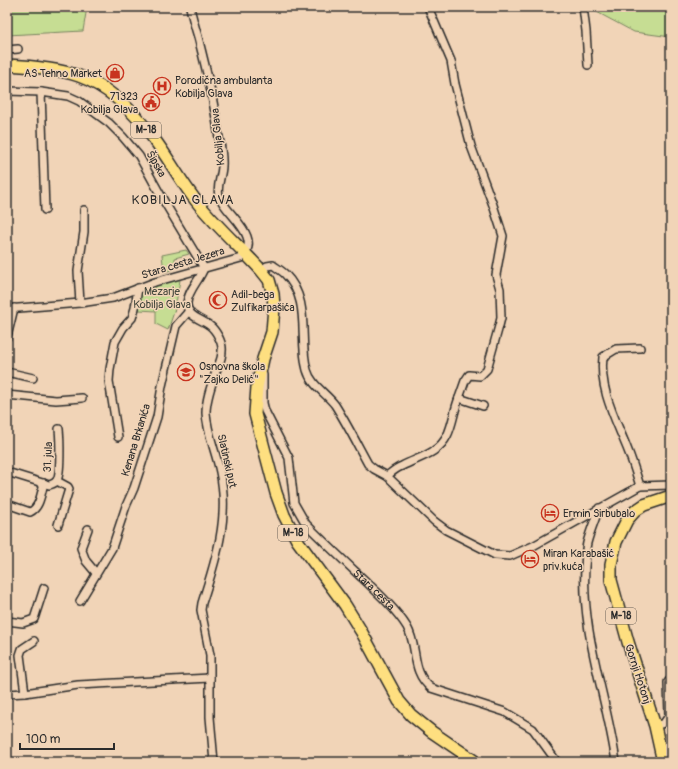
<svg xmlns="http://www.w3.org/2000/svg" width="678" height="769" viewBox="0 0 678 769" font-family="Pangolin,sans-serif">
<style>
.green{fill:#c6dd93;stroke:#78845f}
.lines{fill:none;stroke-linecap:round;stroke-linejoin:round}
.street-casing{stroke:#2b2b2b;stroke-width:10}
.primary-casing{stroke:#2b2b2b;stroke-width:14}
.street{stroke:#f1d4b7;stroke-width:7}
.primary{stroke:#fedf80;stroke-width:11}
.labels{text-anchor:middle;dominant-baseline:central;stroke-width:3;stroke-linejoin:round;paint-order:stroke}
.shield{fill:#f1d4b7;stroke:#665e55;stroke-width:1}
.shield-label{font-size:10px;font-weight:bold;fill:#2b2b2b}
.poi-label{font-size:11px;fill:#2b2b2b;stroke:#f1d4b7;text-anchor:start}
.street-label{font-size:11px;fill:#2b2b2b;stroke:#f1d4b7}
.park-label{font-size:11px;fill:#42463b;stroke:#f1d4b7}
.quarter-label{font-size:13px;letter-spacing:1px;fill:#2b2b2b;stroke:#f1d4b7}
</style>
<rect width="100%" height="100%" fill="#f1d4b7"/>
<filter id="ink" filterUnits="userSpaceOnUse"><feTurbulence type="fractalNoise" baseFrequency=".025" numOctaves="2"/><feDisplacementMap in="SourceGraphic" scale="8" xChannelSelector="R" yChannelSelector="G"/><feConvolveMatrix kernelMatrix="1 2 1 2 8 2 1 2 1" color-interpolation-filters="sRGB"/></filter>
<g filter="url(#ink)">
<g class="green">
<polygon points="7,7 87,7 83,31 7,35"/>
<polygon points="593,7 671,7 671,37 634,32 593,10"/>
<polygon points="186,250 189,254 175,258 175,269 164,272 162,255"/>
<polygon points="178,276 180,280 175,309 168,330 156,324 156,311 139,310 138,309 141,293 143,291"/>
</g>
<g class="lines">
<defs>
<g id="street">
<polyline points="428,7 451,61 455,84 471,146 493,205 503,236 496,275 500,289 501,318 499,326 487,369 480,376 469,375 465,381 459,398 483,406"/>
<polyline points="583,7 586,31 588,65"/>
<polyline points="7,50 18,49"/>
<path d="M7 91 41 92 68 96 79 101 109 123 123 137 139 156 165 203 204 268C200 280 188 290 187 303 186 316 201 319 209 325 216 330 223 343 222 351 222 356 220 362 218 366 213 381 206 397 206 413 207 433 216 452 220 472 230 517 216 560 202 603L201 610 210 655V717L214 762"/>
<polyline points="41,92 45,210"/>
<path d="M261 270 267 266 273 265C277 268 282 271 285 274 312 301 298 338 307 370 311 385 326 393 335 405 347 424 357 444 368 464L374 469 387 476 434 521 446 530 495 555 510 556 533 546 640 486 671 485"/>
<polyline points="80,303 78,271 84,232 84,210"/>
<path d="M7 309 80 303 113 298 155 282 241 258C264 237 226 215 219 196 216 186 222 176 222 166 223 155 220 143 218 132 214 100 206 68 198 37 195 27 192 17 190 7"/>
<polyline points="7,337 14,308"/>
<path d="M640 348 616 349 603 357C599 389 615 418 627 448 632 460 636 473 640 486"/>
<polyline points="7,372 33,378"/>
<path id="s1" d="M263 375V403L265 411 289 458 294 503 306 524C323 541 341 558 359 575 375 590 396 609 407 627 419 648 410 671 431 688L505 712 533 729 557 762"/>
<polyline points="7,395 56,400 82,398"/>
<polyline points="118,437 109,381 110,369 115,342 123,328 132,318 135,308 138,288"/>
<path d="M7 472 49 485C52 484 55 484 57 480 61 473 60 439 59 429"/>
<path d="M387 476C392 472 396 468 402 466 419 457 438 454 447 436 453 424 454 410 459 398"/>
<polyline points="57,481 68,487 69,489 58,525"/>
<path d="M7 504 30 512C40 508 41 493 44 483"/>
<path d="M599 508C595 520 590 531 587 543 585 551 586 559 585 567 581 633 607 697 616 762"/>
<polyline points="88,529 81,548 86,561 96,573"/>
<polyline points="80,601 112,548 126,506 134,488 157,417 162,386 176,326 189,311"/>
<polyline points="7,621 23,623 34,619 44,588"/>
<polyline points="25,693 20,655 22,649 34,641"/>
<polyline points="7,694 25,693 78,685 210,678"/>
<polyline points="655,726 664,723 669,716 668,682 671,679"/>
</g>
<g id="primary">
<path d="M7 65C28 66 59 69 79 76 110 87 135 113 154 139 169 159 181 182 197 202 216 226 240 247 261 270L269 280 273 294 274 307 272 332 263 359 257 387 255 414 276 493 284 515 297 540 345 605 361 631 399 701 411 715 432 732 476 762"/>
<polyline points="663,762 655,726 628,642 611,580 611,564 616,542 627,520 635,511 644,505 671,496"/>
</g>
</defs>
<use href="#street" class="street-casing"/>
<use href="#primary" class="primary-casing"/>
<use href="#street" class="street"/>
<use href="#primary" class="primary"/>
</g>
</g>
<defs>
<symbol id="shop-ring" viewBox="-11 -11 22 22"><circle r="9.5" fill="#f1d4b7" stroke="#c8321e" stroke-width="1.5"/><path d="M-5-2.5h2.3a2.7 3.5 0 0 1 5.4 0H5L5.5 6h-11ZM-1.5-2.5h3a1.5 2.3 0 0 0-3 0Z" fill="#c8321e"/></symbol>
<symbol id="hospital-ring" viewBox="-11 -11 22 22"><circle r="9.5" fill="#f1d4b7" stroke="#c8321e" stroke-width="1.5"/><path d="M-5-5h3v3.5h4V-5h3V5h-3V1.5h-4V5h-3Z" fill="#c8321e"/></symbol>
<symbol id="civic-ring" viewBox="-11 -11 22 22"><circle r="9.5" fill="#f1d4b7" stroke="#c8321e" stroke-width="1.5"/><path d="M-.6-6.5H3V-4.5H.6V-3L4-1V1h2V6H-6V1h2V-1L-.6-3ZM-1.2 2.5V6h2.4V2.5Z" fill="#c8321e"/></symbol>
<symbol id="mosque-ring" viewBox="-11 -11 22 22"><circle r="9.5" fill="#f1d4b7" stroke="#c8321e" stroke-width="1.5"/><path d="M3.5-4.9A6 6 0 1 0 3.5 4.9A5 5 0 1 1 3.5-4.9Z" fill="#c8321e"/></symbol>
<symbol id="school-ring" viewBox="-11 -11 22 22"><circle r="9.5" fill="#f1d4b7" stroke="#c8321e" stroke-width="1.5"/><path d="M0-5L7-2L0 1L-7-2ZM-4 1L0 2.5L4 1V4Q0 6-4 4Z" fill="#c8321e"/></symbol>
<symbol id="hotel-ring" viewBox="-11 -11 22 22"><circle r="9.5" fill="#f1d4b7" stroke="#c8321e" stroke-width="1.5"/><path d="M-6-4.5h1.5V1H6V5H4.5V3h-9V5H-6ZM-4 0a1.8 1.8 0 1 1 3.6 0ZM.5 0V-2.5h3Q6-2.5 6 0Z" fill="#c8321e"/></symbol>
</defs>
<g fill-rule="evenodd">
<use href="#shop-ring" x="105" y="63" width="20" height="20"/>
<use href="#hospital-ring" x="152" y="76" width="20" height="20"/>
<use href="#civic-ring" x="141" y="92" width="20" height="20"/>
<use href="#mosque-ring" x="208" y="290" width="20" height="20"/>
<use href="#school-ring" x="176" y="362" width="20" height="20"/>
<use href="#hotel-ring" x="540" y="503" width="20" height="20"/>
<use href="#hotel-ring" x="520" y="549" width="20" height="20"/>
</g>
<g class="labels">
<g class="shield">
<rect x="131" y="122" width="30" height="16" rx="3"/>
<rect x="278" y="525" width="30" height="16" rx="3"/>
<rect x="606" y="608" width="30" height="16" rx="3"/>
</g>
<g class="shield-label">
<text x="146" y="130">M-18</text>
<text x="293" y="533">M-18</text>
<text x="621" y="616">M-18</text>
</g>
<g class="poi-label">
<text x="102" y="73" text-anchor="end">AS Tehno Market</text>
<text x="175" y="80">Porodična ambulanta<tspan x="175" dy="13">Kobilja Glava</tspan></text>
<text x="138" y="96" text-anchor="end">71323<tspan x="138" dy="13">Kobilja Glava</tspan></text>
<text x="231" y="294">Adil-bega<tspan x="231" dy="13">Zulfikarpašića</tspan></text>
<text x="199" y="366">Osnovna škola<tspan x="199" dy="13">"Zajko Delić"</tspan></text>
<text x="563" y="513">Ermin Sirbubalo</text>
<text x="543" y="553">Miran Karabašić<tspan x="543" dy="13">priv.kuća</tspan></text>
</g>
<g class="street-label">
<text transform="translate(218 137) rotate(-96)">Kobilja Glava</text>
<text transform="translate(156 164) rotate(60)">Šipska</text>
<text transform="translate(183 263) rotate(-17)">Stara cesta Jezera</text>
<text transform="translate(136 440) rotate(-73)">Kenana Brkanića</text>
<text transform="translate(48 457) rotate(-87)">31. jula</text>
<text transform="translate(227 461) rotate(77)">Slatinski put</text>
<text stroke="none"><textPath href="#s1" startOffset="253">Stara cesta</textPath></text>
<text transform="translate(638 674) rotate(72)">Gornji Hotonj</text>
</g>
<g class="park-label">
<text x="162" y="291">Mezarje<tspan x="162" dy="13">Kobilja Glava</tspan></text>
</g>
<g class="quarter-label">
<text x="183" y="200">KOBILJA GLAVA</text>
</g>
</g>
<rect width="678" height="769" fill="none" stroke="#f1d4b7" stroke-width="24"/>
<rect x="12" y="12" width="654" height="745" fill="none" stroke="#2b2b2b" stroke-width="1.5" filter="url(#ink)"/>
<path d="M20 743v6h94v-6" fill="none" stroke="#2b2b2b" stroke-width="2"/>
<text x="26" y="743" font-size="12" fill="#2b2b2b" stroke="#f1d4b7" stroke-width="3" paint-order="stroke">100 m</text>
</svg>
